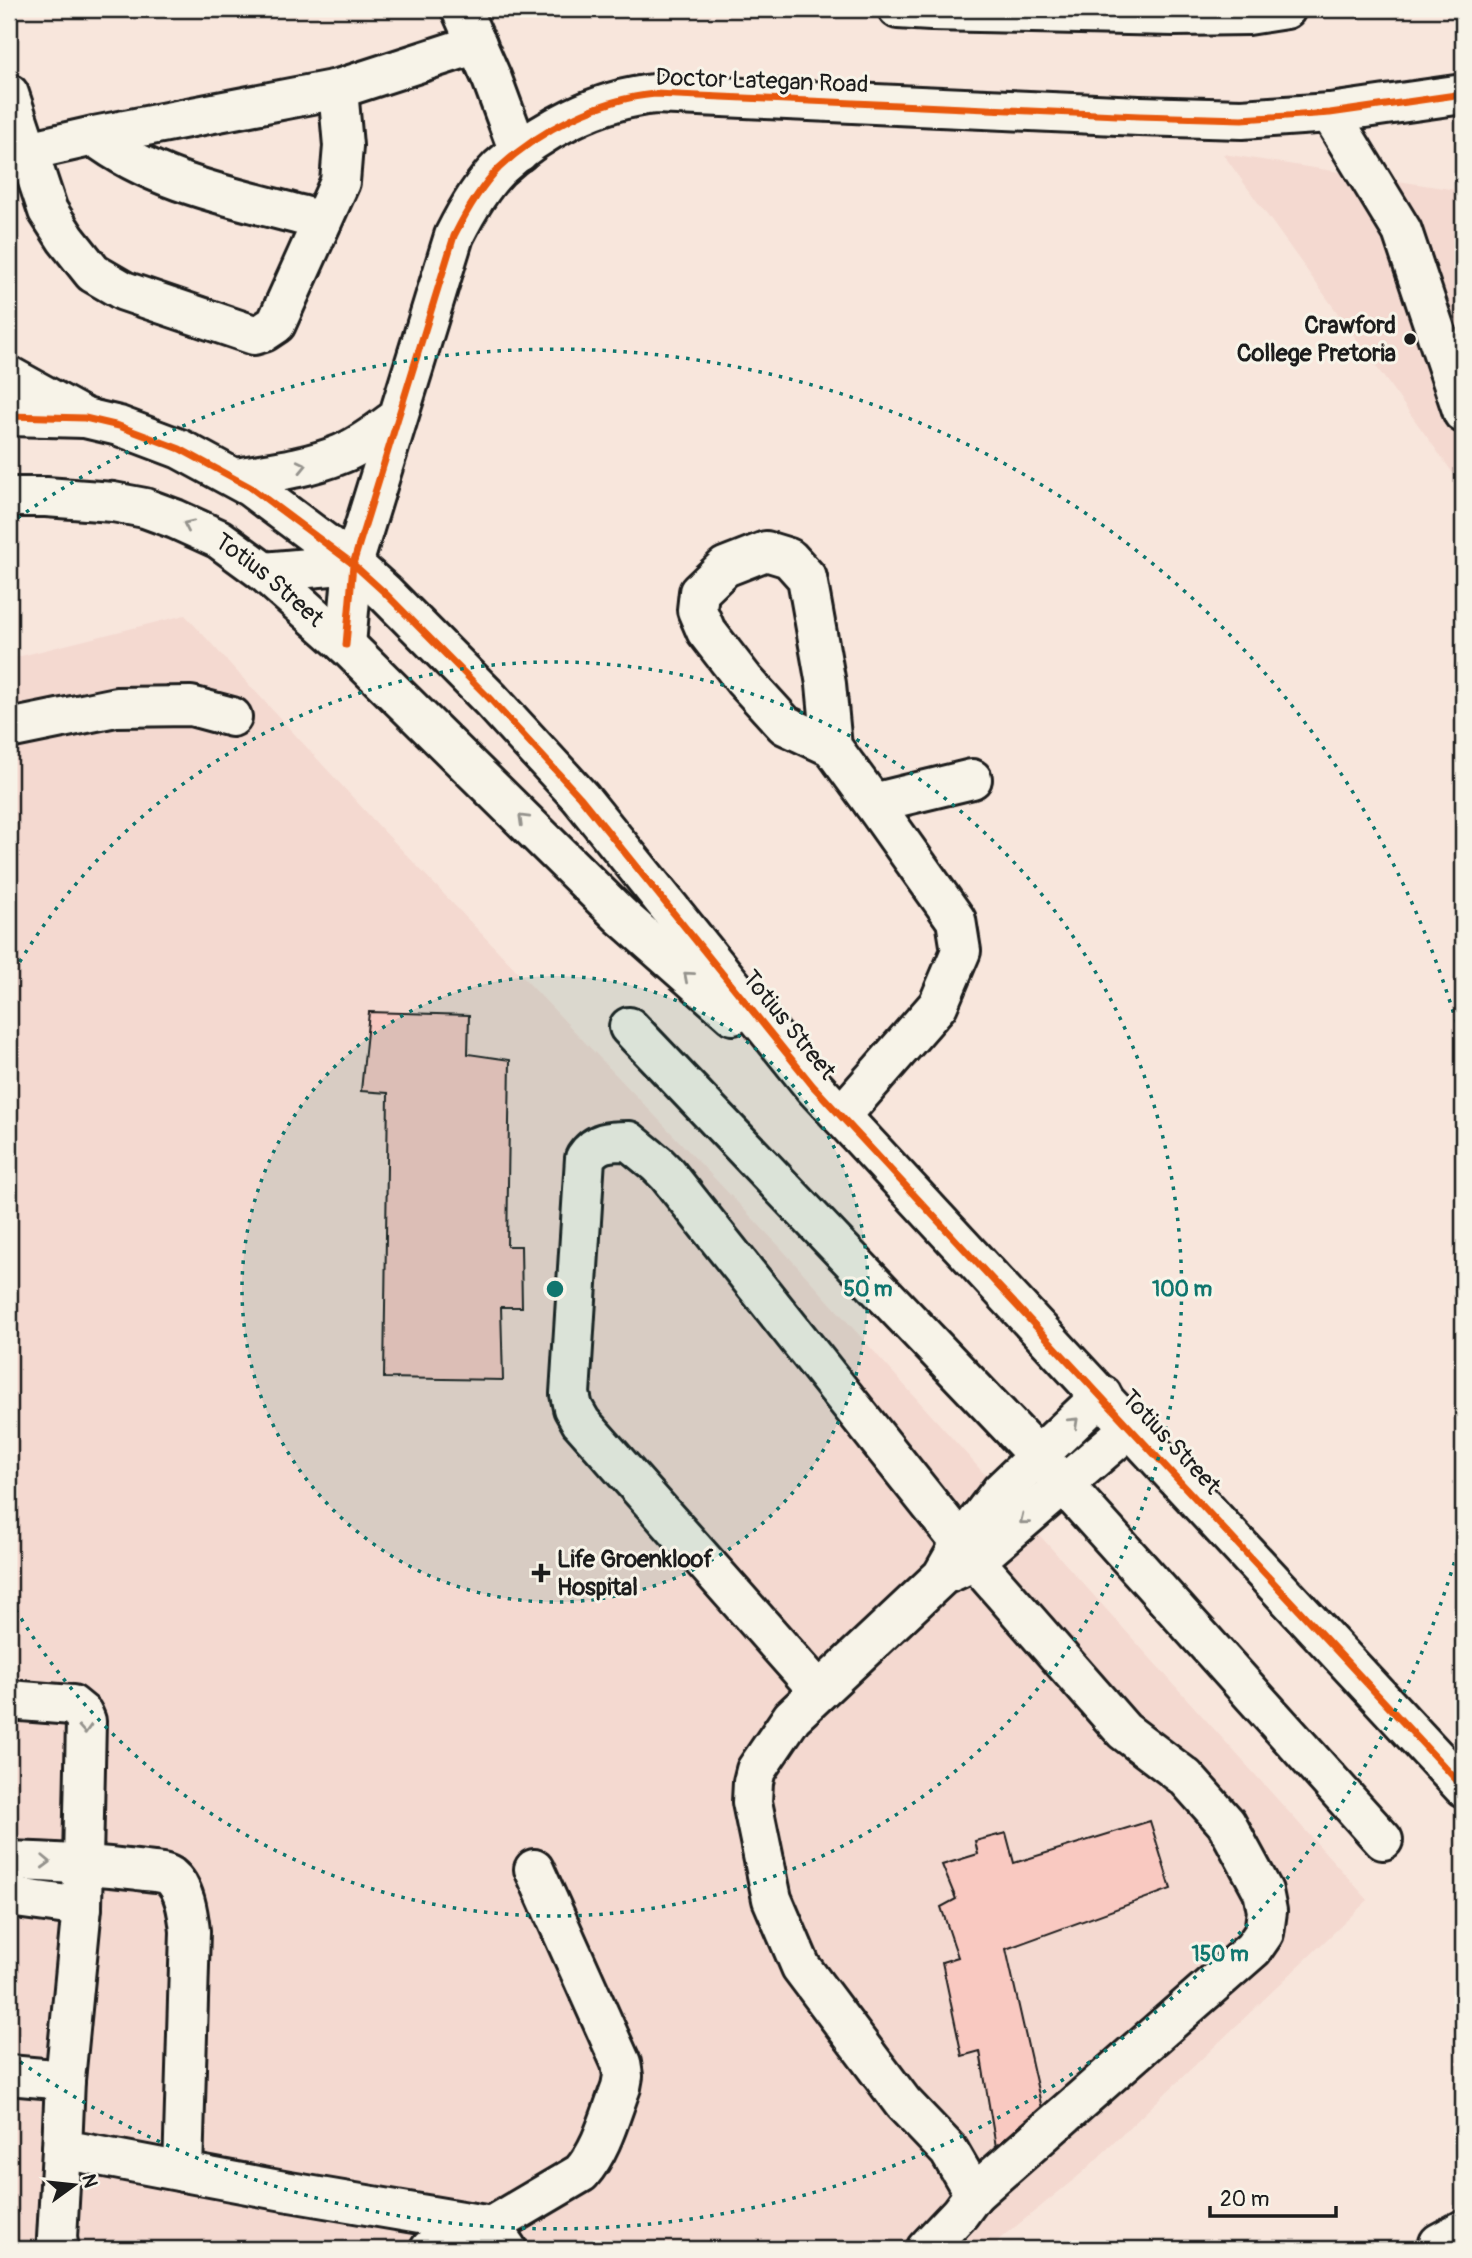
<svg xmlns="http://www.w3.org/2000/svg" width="1472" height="2258" viewBox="0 0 1472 2258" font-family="Pangolin,sans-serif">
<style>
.built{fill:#f4d9d0}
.building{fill:#f9c9c1;stroke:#1c1c1c;stroke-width:2}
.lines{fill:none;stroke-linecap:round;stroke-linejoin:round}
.minor-casing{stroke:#1c1c1c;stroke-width:44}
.major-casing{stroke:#1c1c1c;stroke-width:44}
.minor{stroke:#f7f3e8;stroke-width:38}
.major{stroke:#f7f3e8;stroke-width:38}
.cycleway-casing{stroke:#f7f3e8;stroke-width:11}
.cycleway{stroke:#e8590c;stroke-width:7}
.oneway{stroke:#94928c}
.ring{fill:none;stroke:#0f766e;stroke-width:3.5;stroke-dasharray:3.5 7}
.poi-dot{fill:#1c1c1c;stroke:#f7f3e8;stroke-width:2.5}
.labels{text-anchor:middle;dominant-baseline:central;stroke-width:6;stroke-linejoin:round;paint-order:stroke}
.street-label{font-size:24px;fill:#1c1c1c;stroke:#f7f3e8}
.poi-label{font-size:24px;font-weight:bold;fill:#1c1c1c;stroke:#f7f3e8;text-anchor:end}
.centre{fill:#0f766e;stroke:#f7f3e8;stroke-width:3.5}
.ring-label{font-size:21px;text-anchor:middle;font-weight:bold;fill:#0f766e;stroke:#f7f3e8;stroke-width:6;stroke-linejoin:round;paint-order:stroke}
</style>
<rect width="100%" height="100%" fill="#f8e6dc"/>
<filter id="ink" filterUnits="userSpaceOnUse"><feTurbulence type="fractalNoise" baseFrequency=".0143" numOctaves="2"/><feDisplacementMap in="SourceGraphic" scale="14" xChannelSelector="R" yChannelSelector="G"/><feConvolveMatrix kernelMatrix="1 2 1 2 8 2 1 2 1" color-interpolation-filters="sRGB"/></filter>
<g filter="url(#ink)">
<g class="built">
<polygon points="1223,154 1463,191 1463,487"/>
<polygon points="185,615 379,826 779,1246 1368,1900 1082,2173 988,2249 9,2249 9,659"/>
</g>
<g class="building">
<polygon points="369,1012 469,1015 468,1054 510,1060 507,1246 521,1246 522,1307 501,1307 503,1380 384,1378 388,1093 361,1091"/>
<polygon points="1150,1821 1171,1889 1006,1949 1050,2144 997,2153 980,2051 962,2056 942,1962 958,1957 941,1907 956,1899 942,1865 978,1854 975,1841 1006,1833 1014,1863"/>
</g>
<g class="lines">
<defs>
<g id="minor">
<polyline points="461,9 492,79 519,152"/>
<polyline points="898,9 931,11 1175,16 1248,15 1286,9"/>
<polyline points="9,94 48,211 66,239 93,273 124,291 254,335 264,332 276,324 340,182 343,146 338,89"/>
<polyline points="1330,113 1402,231 1463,413"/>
<path d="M94 136C159 186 245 199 322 221"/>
<polyline points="28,151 94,136 338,89 477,44"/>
<polyline points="9,416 85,418 119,426 180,449 250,487 353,564 385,593 491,700 580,797 813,1086 1463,1787"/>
<path d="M235 478C271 472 307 468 341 454 361 446 378 432 396 419"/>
<path id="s1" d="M9 497H46L113 502 145 508 175 519 219 539 264 572 346 645 621 916 733 1015"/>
<polyline points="264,572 353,564"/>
<path d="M346 645 353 564 454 236C466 212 480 187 499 168 540 130 599 99 655 94L1139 116 1242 119 1330 113 1463 94"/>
<polyline points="9,729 116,707 191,706 232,717"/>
<polyline points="832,747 826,684 807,578 789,558 766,551 725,567 699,592 697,610 706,631 744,680 785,725 832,747 873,803"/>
<polyline points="629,1027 1038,1456 1383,1840"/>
<polyline points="841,1116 938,1005 961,951 956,920 873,803 972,779"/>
<polyline points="951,1572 975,1561 1131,1427"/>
<path d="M819 1691 581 1422 573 1408 570 1394 585 1158C596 1141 609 1141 629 1141L657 1164 668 1175 975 1561 1124 1731 1186 1778 1226 1823 1263 1891 1267 1911 1264 1933 1253 1949 974 2194"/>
<path d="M9 1700 72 1705 83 1714 86 1721 82 1907 65 2080 62 2149 284 2191 491 2226 581 2173C602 2149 610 2116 621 2087L623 2076 621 2063 534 1869"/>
<path d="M9 1861C52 1862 95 1865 138 1870 148 1872 162 1871 170 1876 185 1888 188 1913 190 1931L183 2172"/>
<polyline points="9,1897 82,1907"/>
<polyline points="9,2075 65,2080"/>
<polyline points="1439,2243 1463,2230"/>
<polyline points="59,2249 57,2238 62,2149"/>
<polyline points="430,2249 491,2226 507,2249"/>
<polyline points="926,2249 960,2213 974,2194 949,2151 903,2103 801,1967 772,1899 752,1802 753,1782 756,1770 792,1717 942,1576 961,1543 1001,1491 1102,1395"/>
</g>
<polyline id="major" points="9,376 85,418"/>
</defs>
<use href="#minor" class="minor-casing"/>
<use href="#major" class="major-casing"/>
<use href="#minor" class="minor"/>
<use href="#major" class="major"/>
<defs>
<g id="cycleway">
<polyline points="9,416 85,418 119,426 180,449 250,487 353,564 385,593 491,700 580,797 813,1086 1463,1787"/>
<path d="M346 645 353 564 454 236C466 212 480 187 499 168 540 130 599 99 655 94L1139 116 1242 119 1330 113 1463 94"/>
</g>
</defs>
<use href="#cycleway" class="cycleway-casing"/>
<use href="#cycleway" class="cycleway"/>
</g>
<defs><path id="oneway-chevron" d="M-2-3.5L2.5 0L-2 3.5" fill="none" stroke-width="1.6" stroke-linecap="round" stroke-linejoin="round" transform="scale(1.75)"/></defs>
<g class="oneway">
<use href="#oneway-chevron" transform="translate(302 466) rotate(-13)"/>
<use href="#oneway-chevron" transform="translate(188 525) rotate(-155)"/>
<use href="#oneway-chevron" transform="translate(523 819) rotate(-136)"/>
<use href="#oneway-chevron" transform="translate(688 976) rotate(-139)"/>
<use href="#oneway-chevron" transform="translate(1074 1422) rotate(-43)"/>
<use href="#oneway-chevron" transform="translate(1024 1520) rotate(141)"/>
<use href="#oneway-chevron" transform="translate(85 1729) rotate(87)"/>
<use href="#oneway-chevron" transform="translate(46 1862) rotate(2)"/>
</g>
</g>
<circle cx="555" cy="1289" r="313" fill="#0f766e" fill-opacity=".12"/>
<g class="ring">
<circle cx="555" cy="1289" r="313"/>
<path d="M9 980A627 627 0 1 1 9 1598"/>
<path d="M1463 1532A940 940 0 0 1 9 2054M9 524A940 940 0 0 1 1463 1046"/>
</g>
<g class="poi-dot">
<circle cx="1410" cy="339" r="7"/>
<path d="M537.5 1562.5h7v7h7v7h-7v7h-7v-7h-7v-7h7z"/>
</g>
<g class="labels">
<g class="street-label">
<text transform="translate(762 81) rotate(2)">Doctor Lategan Road</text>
<text stroke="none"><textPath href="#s1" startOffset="282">Totius Street</textPath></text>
<text transform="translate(789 1025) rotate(51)">Totius Street</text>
<text transform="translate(1171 1442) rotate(47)">Totius Street</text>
</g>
<g class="poi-label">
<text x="1396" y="325">Crawford<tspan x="1396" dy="28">College Pretoria</tspan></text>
<text x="557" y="1559" text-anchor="start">Life Groenkloof<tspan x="557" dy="28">Hospital</tspan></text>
</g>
</g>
<circle cx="555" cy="1289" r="10" class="centre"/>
<g class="ring-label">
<text x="868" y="1296">50 m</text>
<text x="1182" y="1296">100 m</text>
<text x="1220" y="1961">150 m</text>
</g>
<rect width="1472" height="2258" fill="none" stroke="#f7f3e8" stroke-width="35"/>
<rect x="18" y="18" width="1437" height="2223" fill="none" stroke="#1c1c1c" stroke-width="2.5" filter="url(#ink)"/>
<g transform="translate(74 2185) rotate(75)" stroke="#f7f3e8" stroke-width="5" paint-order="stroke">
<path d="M0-5L12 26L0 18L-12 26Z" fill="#1c1c1c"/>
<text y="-10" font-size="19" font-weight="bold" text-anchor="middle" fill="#1c1c1c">N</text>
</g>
<path d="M1210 2206v10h126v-10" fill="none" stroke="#1c1c1c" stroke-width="3.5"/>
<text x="1220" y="2206" font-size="21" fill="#1c1c1c" stroke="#f7f3e8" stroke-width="5" paint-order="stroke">20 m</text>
</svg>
